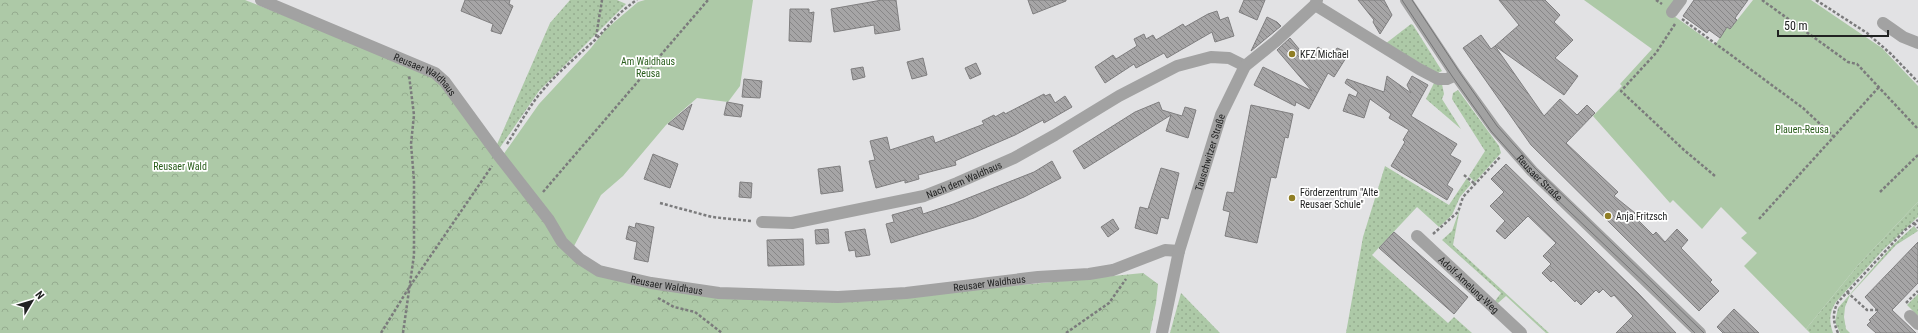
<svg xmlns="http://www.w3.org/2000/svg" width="1918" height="333" viewBox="0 0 1918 333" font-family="'Roboto Condensed',sans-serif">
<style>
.grass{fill:url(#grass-dots)}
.forest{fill:url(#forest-crowns)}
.garden{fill:#adc9a7}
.building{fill:url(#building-back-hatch);stroke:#7f7e7f}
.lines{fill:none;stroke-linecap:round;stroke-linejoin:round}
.path{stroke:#7b7b7c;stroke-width:2.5;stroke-dasharray:3 2;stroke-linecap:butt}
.minor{stroke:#a2a2a2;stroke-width:12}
.tram{stroke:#757576;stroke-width:1}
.poi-dot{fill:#907e25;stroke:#fff;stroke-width:1.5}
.labels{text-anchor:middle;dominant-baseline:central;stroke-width:3.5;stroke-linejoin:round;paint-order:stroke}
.poi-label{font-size:10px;fill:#212222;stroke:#fff;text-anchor:start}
.park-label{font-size:10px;fill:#295d1b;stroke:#fff}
.street-label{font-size:10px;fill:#212222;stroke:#fff}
</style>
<defs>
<pattern id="grass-dots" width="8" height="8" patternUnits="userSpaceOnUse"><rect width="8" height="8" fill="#adc9a7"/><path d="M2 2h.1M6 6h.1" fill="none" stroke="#95ac8f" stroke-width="1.8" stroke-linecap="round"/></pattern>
<pattern id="forest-crowns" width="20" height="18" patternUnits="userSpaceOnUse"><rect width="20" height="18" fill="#adc9a7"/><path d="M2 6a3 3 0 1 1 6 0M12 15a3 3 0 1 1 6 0" fill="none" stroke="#95ac8f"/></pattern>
<pattern id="building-back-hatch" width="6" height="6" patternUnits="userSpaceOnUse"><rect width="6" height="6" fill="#a6a5a6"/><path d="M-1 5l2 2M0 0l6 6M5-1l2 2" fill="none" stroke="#878687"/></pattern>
</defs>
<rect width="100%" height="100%" fill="#e2e2e4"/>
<g class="grass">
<polygon points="570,0 617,0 626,4 539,91 499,149 495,149 550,23"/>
<polygon points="1411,24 1413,25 1442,71 1438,73 1385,44"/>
<polygon points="1434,83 1442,84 1444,94 1442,99 1461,129 1426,99"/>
<polygon points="1458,90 1499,146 1501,153 1475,182 1469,176 1485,151 1452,99 1453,93"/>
<polygon points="1385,166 1449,205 1467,178 1471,184 1460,197 1452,215 1439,227 1417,207 1372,255 1448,323 1454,317 1472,333 1346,333 1363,237"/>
<path d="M1918 202V217L1883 250 1836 302C1829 313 1829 321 1833 333H1810L1806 329 1859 264Z"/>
<polygon points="1460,208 1453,245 1549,333 1546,333 1506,296 1498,303 1495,301 1501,293 1442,240 1452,231"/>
<polygon points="1914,226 1918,231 1896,245 1850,295 1845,307 1844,317 1846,329 1850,333 1840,333 1835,322 1838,308 1893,245"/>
<polygon points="1181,293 1220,333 1170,333"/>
<polygon points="1918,294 1918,316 1907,305"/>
</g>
<polygon class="forest" points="0,0 245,0 434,75 575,259 720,297 907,296 1143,273 1158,284 1156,303 1150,333 0,333"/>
<g class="garden">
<polygon points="645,0 753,0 740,86 728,102 697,98 666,125 623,176 601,195 573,248 503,155 539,104 591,48 605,30 638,2"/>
<polygon points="1584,0 1675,0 1667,11 1715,45 1727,27 1730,29 1753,0 1811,0 1882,48 1918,86 1918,202 1859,264 1806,329 1744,266 1757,253 1741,238 1747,233 1721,207 1702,229 1673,200 1670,203 1593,116 1622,86 1620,84 1652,49"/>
</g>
<g class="building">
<polygon points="465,0 510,0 509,4 513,6 501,34 491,31 493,24 461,11"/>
<polygon points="882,0 896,0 900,30 875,34 874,25 834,32 831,9"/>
<polygon points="1028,0 1066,0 1066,1 1033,14"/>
<polygon points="1244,0 1265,0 1257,20 1239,12"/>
<polygon points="1358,0 1384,0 1392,15 1380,34 1373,22 1374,20"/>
<polygon points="1499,0 1545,0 1560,15 1554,22 1573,40 1555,58 1578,76 1564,95 1495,46 1519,25"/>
<polygon points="1694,0 1748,0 1735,18 1737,20 1730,29 1727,27 1720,38 1709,30 1707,33 1683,16"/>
<polygon points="790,9 809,9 809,13 814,12 811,42 789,41"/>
<polygon points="1217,11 1220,20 1228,17 1234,36 1215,42 1212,32 1167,58 1164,53 1136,68 1134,64 1105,83 1095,67 1113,55 1116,59 1137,46 1134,39 1144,34 1146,39 1153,35 1156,40 1183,24 1185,27 1208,14"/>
<polygon points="1267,17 1277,22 1281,26 1251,51"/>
<polygon points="1481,35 1491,49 1495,46 1544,116 1560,99 1577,115 1587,105 1595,113 1566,143 1618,192 1614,196 1635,213 1633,215 1653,235 1656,232 1665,242 1677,229 1688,240 1681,248 1712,280 1710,282 1719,291 1699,311 1531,145 1463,48"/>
<polygon points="1290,38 1309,61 1318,47 1332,56 1337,48 1349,53 1334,77 1328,73 1309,109 1296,102 1295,106 1254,85 1263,67 1312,91 1277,50"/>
<polygon points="923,58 927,75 912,79 907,62"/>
<polygon points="976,63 981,74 970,79 965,68"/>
<polygon points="863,67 865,77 853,80 851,69"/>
<polygon points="1387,76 1411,93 1407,85 1412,76 1428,85 1411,116 1457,144 1450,155 1461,161 1447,185 1453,189 1447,200 1391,166 1405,142 1403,140 1409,130 1389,118 1391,114 1370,99 1364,118 1343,111 1349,94 1356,97 1358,92 1345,83 1347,79 1384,92"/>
<polygon points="744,79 762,81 760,98 742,97"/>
<polygon points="1044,94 1045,96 1050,94 1055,103 1065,96 1072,107 1044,123 1043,120 1015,135 955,161 956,165 918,175 919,179 905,183 905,180 876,188 869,161 875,160 870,141 887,137 890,150 933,136 935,143 984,124 982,121 994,115 995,117 1004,112 1005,114"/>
<polygon points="727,102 743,105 741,117 724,115"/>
<polygon points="1159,102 1162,110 1182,116 1185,107 1196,110 1188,138 1166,131 1171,115 1084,169 1073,151 1135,112"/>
<polygon points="692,104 683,130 668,124"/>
<polygon points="1251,105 1293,114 1288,138 1285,137 1276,178 1271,177 1257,243 1225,236 1230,212 1223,210 1227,192 1234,193"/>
<polygon points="653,154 678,164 670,188 644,179"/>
<polygon points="1052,161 1061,178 1024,197 974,218 891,243 886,224 894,222 892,215 921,207 923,214 953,204 1034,172"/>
<polygon points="1506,164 1639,294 1676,333 1616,333 1633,316 1614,295 1611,297 1603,289 1599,293 1596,290 1581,305 1576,300 1575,302 1553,280 1551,282 1542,273 1551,264 1543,256 1556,243 1528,216 1505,239 1496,231 1505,221 1490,206 1504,192 1491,179"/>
<polygon points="840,166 843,191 821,194 818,169"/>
<polygon points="1161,168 1179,173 1168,219 1161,217 1157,234 1135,228 1140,207 1148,209"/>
<polygon points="740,182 752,183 751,198 739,197"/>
<polygon points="1113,219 1119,229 1108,237 1101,227"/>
<polygon points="636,223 654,227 648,262 634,259 637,242 626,239 629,226 635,228"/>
<polygon points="828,229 829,243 816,244 815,230"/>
<polygon points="865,229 870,255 856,257 855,250 849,251 845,232"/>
<polygon points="1394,232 1468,297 1454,314 1379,248"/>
<polygon points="803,239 804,265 768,266 767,240"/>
<polygon points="1918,242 1918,283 1892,310 1916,333 1876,333 1867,325 1871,321 1869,320 1878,311 1865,297"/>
<polygon points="1734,309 1759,333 1723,333 1717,327"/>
</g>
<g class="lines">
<g class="path">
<polyline points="1656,0 1662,4"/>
<polyline points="1762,0 1848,62 1857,64 1918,129"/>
<polyline points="1816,0 1867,33 1891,54 1918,82"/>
<polyline points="1682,19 1803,108 1833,136"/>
<polyline points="1675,24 1656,53 1621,91 1684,150 1715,176"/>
<polyline points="596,37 602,0"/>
<path d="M507 144C516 130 525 114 535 100 552 77 574 59 595 40 609 26 619 11 637 0"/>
<polyline points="1464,175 1475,184"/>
<polyline points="543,192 708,0"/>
<polyline points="1880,192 1918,155"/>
<polyline points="660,203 712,217 751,221"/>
<polyline points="1759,219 1879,87"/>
<polyline points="1914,223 1918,228"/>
<polyline points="1433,234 1458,212 1463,197 1501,156"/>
<polyline points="1847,292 1867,310 1880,310"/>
<polyline points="658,298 674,307 695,312 722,333"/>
<polyline points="1906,303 1918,291"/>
<polyline points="381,333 410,286 492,166"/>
<polyline points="403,333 414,255 414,180 411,144 414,115 409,75"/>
<polyline points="1066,333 1109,303 1126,279"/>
<path d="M1838 333C1833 321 1832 314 1838 302L1905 230 1918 220"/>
</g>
<g class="minor">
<path id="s1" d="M261 0 435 73 445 82 499 156 549 220 562 242 580 259 599 271 651 283 719 293 838 297 906 293 1038 277 1089 274 1113 270 1165 250 1179 251"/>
<path id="s2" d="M1406 0 1456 75 1495 129 1532 171 1700 333"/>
<polyline points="1315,5 1419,69 1438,79 1447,79 1456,75"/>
<polyline points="1672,12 1681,0"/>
<polyline points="1883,23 1903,37 1918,43"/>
<path id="s3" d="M762 222 792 223 924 196 957 183 1014 158 1055 135 1119 96 1177 66 1211 57 1229 58 1245 66"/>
<path id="s4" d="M1417 236 1521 333"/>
<polyline points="1910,316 1918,324"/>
<path id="s5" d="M1162 333 1179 251 1221 115 1245 66 1276 41 1315 5 1317 0"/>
</g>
<g class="tram">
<polyline points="1402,0 1452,76 1491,131 1529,173 1649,287 1695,333"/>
<polyline points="1412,0 1460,73 1497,126 1534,167 1704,333"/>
</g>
</g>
<g class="poi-dot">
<circle cx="1292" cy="54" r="4"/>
<circle cx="1292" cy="198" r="4"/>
<circle cx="1608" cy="216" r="4"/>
</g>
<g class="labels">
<g class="poi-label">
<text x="1300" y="54">KFZ Michael</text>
<text x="1300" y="192">Förderzentrum "Alte<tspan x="1300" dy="12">Reusaer Schule"</tspan></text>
<text x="1616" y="216">Anja Fritzsch</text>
</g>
<g class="park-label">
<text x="648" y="61">Am Waldhaus<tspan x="648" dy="12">Reusa</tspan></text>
<text x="1802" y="129">Plauen-Reusa</text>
<text x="180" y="166">Reusaer Wald</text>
</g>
<g class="street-label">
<text stroke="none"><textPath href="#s1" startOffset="181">Reusaer Waldhaus</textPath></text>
<text stroke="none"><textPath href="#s5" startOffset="187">Tauschwitzer Straße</textPath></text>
<text stroke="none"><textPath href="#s2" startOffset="223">Reusaer Straße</textPath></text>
<text stroke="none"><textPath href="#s3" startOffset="208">Nach dem Waldhaus</textPath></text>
<text stroke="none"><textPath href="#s1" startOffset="841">Reusaer Waldhaus</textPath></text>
<text stroke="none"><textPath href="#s1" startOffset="517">Reusaer Waldhaus</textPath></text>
<text stroke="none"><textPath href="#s4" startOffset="71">Adolf-Amelung-Weg</textPath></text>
</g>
</g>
<g transform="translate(32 301) rotate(52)" stroke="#ffffff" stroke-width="3" paint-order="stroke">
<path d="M0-3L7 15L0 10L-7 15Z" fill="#212222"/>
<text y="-6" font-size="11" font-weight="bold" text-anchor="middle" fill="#212222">N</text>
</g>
<path d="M1778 30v6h110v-6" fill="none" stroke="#212222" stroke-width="2"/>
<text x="1784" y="30" font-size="12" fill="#212222" stroke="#ffffff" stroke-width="3" paint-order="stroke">50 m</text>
</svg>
